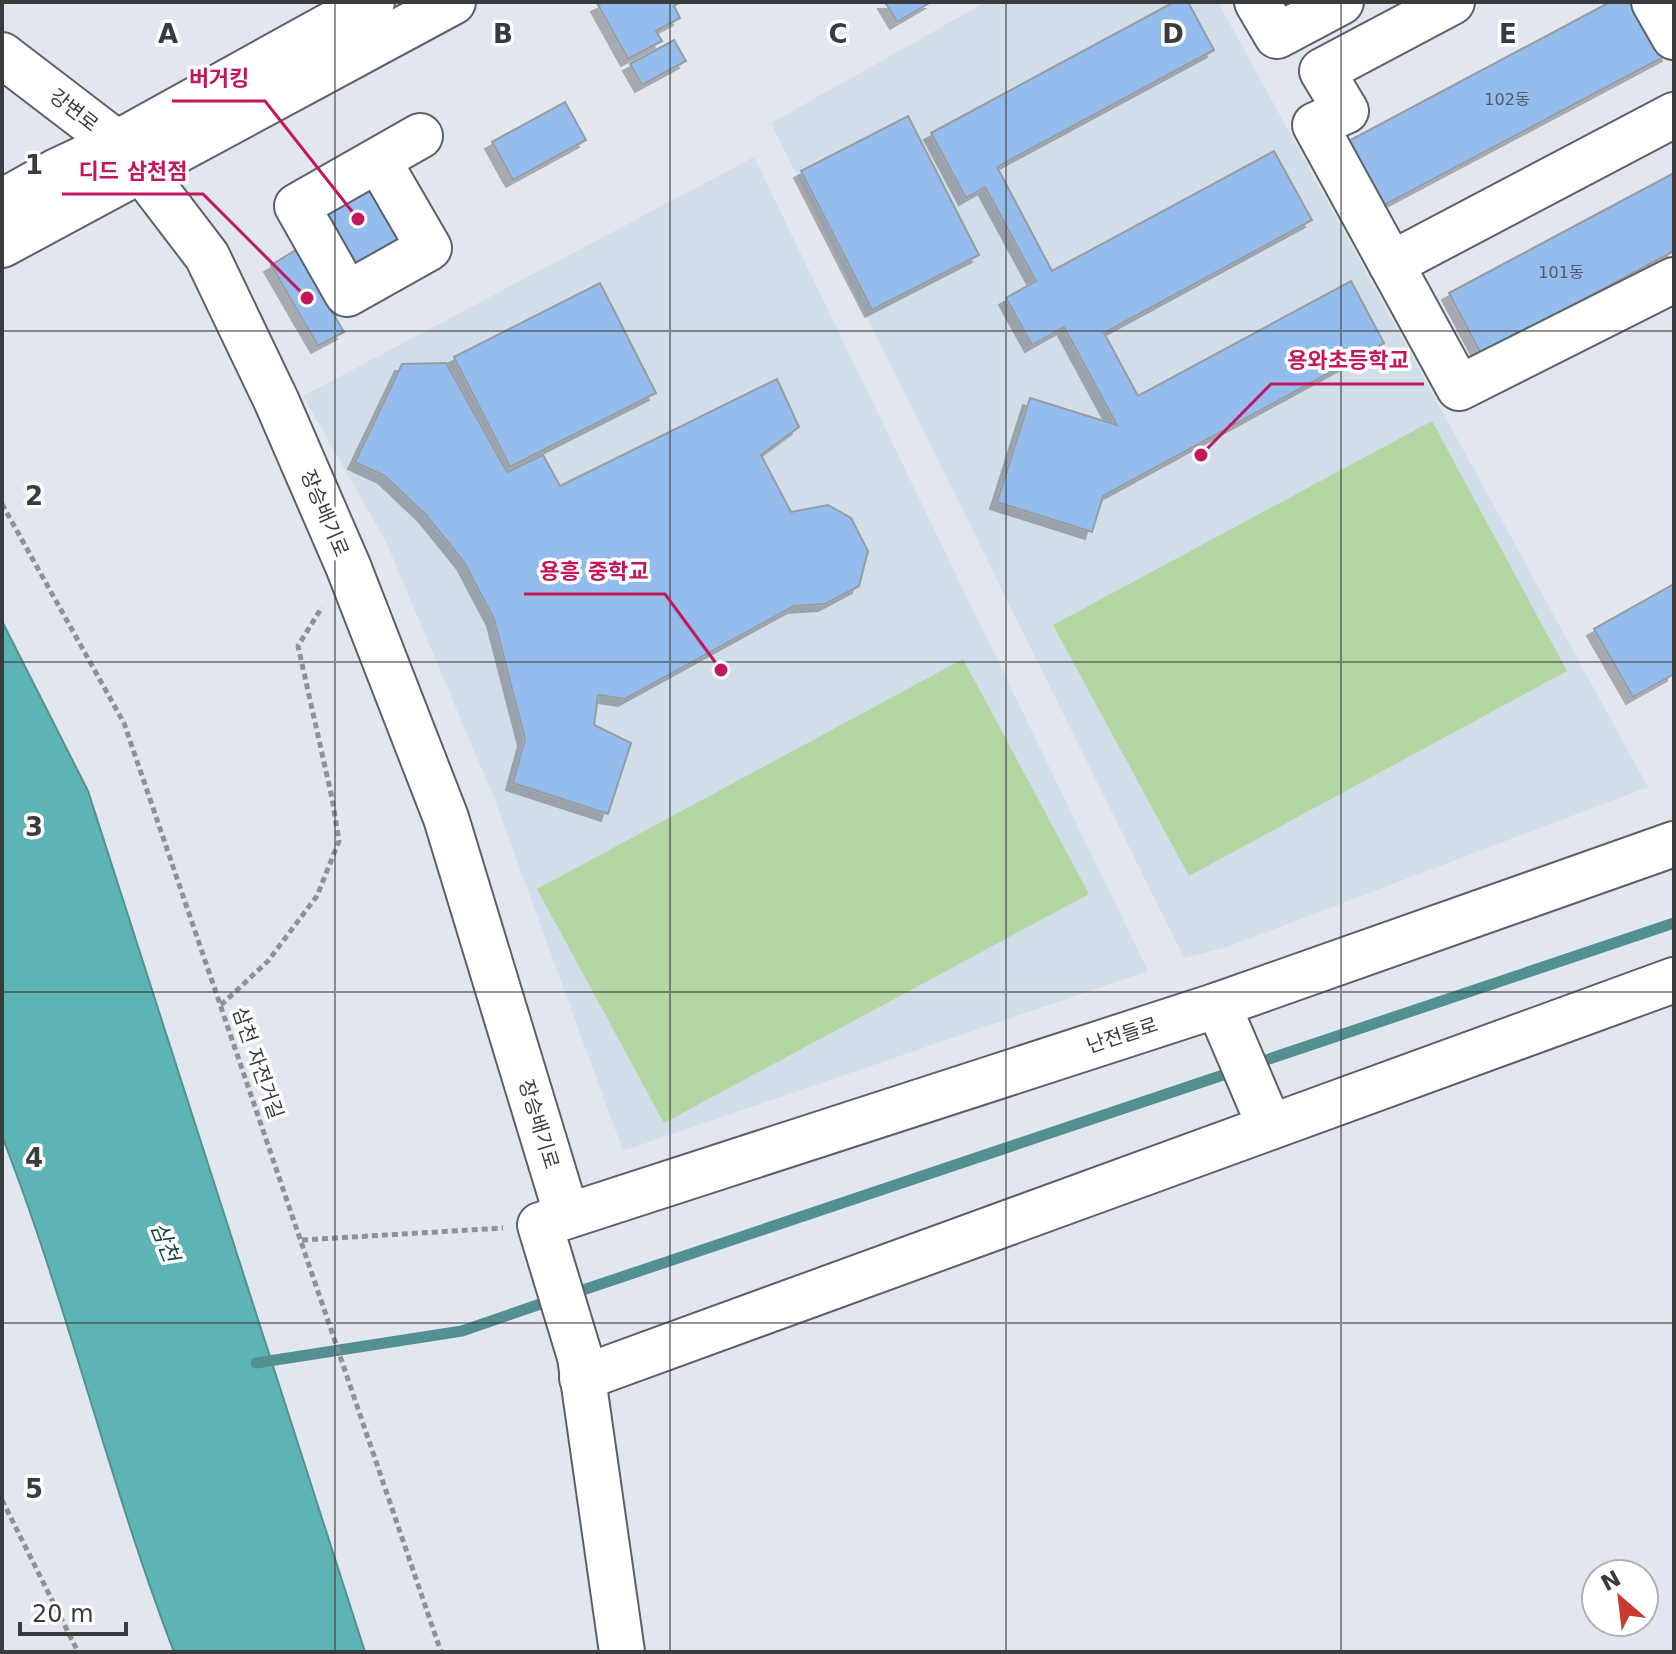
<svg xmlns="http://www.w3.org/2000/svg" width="1676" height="1654" viewBox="0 0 1676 1654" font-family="'DejaVu Sans','Noto Sans KR',sans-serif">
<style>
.built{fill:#d2ddea}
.green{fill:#b3d7a3}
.water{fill:#5eb4b4;stroke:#539091;stroke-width:2}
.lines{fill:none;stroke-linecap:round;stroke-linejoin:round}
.stream{stroke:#539091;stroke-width:11}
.building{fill:#94bced;stroke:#979ca3;stroke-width:2;filter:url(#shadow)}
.minor-casing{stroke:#5c6168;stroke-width:48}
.path{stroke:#8e9297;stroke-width:5;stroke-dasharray:6 4;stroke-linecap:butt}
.minor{stroke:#fff;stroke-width:44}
.grid{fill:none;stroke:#393c3e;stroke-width:2;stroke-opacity:0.55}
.labels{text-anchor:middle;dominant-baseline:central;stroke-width:7;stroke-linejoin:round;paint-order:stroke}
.number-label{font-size:16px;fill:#505c6a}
.street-label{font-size:20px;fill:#393c3e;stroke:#fff}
.water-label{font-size:22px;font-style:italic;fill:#153e3e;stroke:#fff}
.grid-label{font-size:26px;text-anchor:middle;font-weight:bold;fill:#393c3e;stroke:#fff;stroke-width:7;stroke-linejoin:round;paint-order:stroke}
.leader{fill:none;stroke:#c2185b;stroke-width:3}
.callout-dot{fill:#c2185b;stroke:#fff;stroke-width:3}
.callout-label{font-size:22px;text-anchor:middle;font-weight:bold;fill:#c2185b;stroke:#fff;stroke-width:7;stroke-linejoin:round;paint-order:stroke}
</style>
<defs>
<filter id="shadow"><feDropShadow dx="-7" dy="7" stdDeviation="0" flood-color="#0004"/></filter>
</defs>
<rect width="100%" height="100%" fill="#e2e7ef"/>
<g class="built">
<polygon points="986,2 1218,2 1648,787 1227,947 1184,958 771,123"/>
<polygon points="754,157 1148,971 623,1151 494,798 386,542 303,396"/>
</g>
<g class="green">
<polygon points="1432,421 1567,671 1189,876 1053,625"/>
<polygon points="963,659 1089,894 664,1123 537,889"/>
</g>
<path class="water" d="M2 621 88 791 365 1652H174C109 1483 68 1305 2 1136Z"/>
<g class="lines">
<g class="stream">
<polyline points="1254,1064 1674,923"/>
<polyline points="571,1294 1238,1070"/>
<polyline points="256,1363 462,1331 555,1299"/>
</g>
</g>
<g class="building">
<polygon points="604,2 681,2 674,6 680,18 656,31 662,41 628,59 598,5"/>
<polygon points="885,2 931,2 897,22"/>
<polygon points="1174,2 1188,2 1214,50 997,167 1052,271 1274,151 1312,220 1104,333 1138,396 1351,281 1384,343 1103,496 1092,532 997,502 1030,398 1117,425 1064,327 1032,345 1006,298 1036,281 985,187 966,198 931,133"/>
<polygon points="1610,2 1642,2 1669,54 1379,208 1345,143"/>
<polygon points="674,40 686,61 642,85 630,64"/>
<polygon points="565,102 586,140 513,180 492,142"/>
<polygon points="908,116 979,255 872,310 801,171"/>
<polygon points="372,169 408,233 353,284 309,205"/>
<polygon points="1674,173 1674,251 1481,354 1449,293"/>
<polygon points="296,250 344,332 318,346 271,265"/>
<polygon points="600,283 656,393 510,467 454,357"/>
<polygon points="446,363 507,472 543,455 560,486 777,379 799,427 761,455 791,512 828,505 851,518 868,551 859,586 825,604 794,606 625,699 598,695 594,725 631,743 608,814 513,783 525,739 494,619 464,562 426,515 385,476 355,462 402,364"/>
<polygon points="1674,584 1674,674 1633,697 1594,629"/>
</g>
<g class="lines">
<defs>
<g id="minor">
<polyline points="1257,2 1277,36 1341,2"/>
<polyline points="1452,2 1322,71 1346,111 1315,125 1459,388 1674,280"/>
<polyline points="1654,2 1674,37"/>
<polyline points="2,55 117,143 142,171 207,256 276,400 348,566 446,818 567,1216"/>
<polyline points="378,160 429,248 347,294 297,206 420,136"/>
<polyline points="2,202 57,171 117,143 372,2"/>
<polyline points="2,245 453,2"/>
<polyline points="1391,264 1674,115"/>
<polyline points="1218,1005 1270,1127"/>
<polyline points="582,1378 1674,980"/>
<polyline points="622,1652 580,1357 540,1225 1218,1005 1674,844"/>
</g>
</defs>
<use href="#minor" class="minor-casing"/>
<g class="path">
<polyline points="2,504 124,723 441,1652"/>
<polyline points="221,1005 268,961 317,896 339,841 332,798 298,646 322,607"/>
<polyline points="302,1240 503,1228"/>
<polyline points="2,1500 78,1652"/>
</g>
<use href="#minor" class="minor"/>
</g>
<path class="grid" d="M335 2V1652M670 2V1652M1006 2V1652M1341 2V1652M2 331H1674M2 662H1674M2 992H1674M2 1323H1674"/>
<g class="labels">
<g class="number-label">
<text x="1507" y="99">102동</text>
<text x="1561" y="272">101동</text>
</g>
<g class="street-label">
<text transform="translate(74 110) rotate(38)">강변로</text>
<text transform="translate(325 513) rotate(67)">장승배기로</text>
<text transform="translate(1122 1035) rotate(-18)">난전들로</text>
<text transform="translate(258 1063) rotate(71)">삼천 자전거길</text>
<text transform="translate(539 1124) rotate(73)">장승배기로</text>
</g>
<g class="water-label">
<text transform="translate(165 1242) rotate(68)">삼천</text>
</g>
</g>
<g class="grid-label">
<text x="168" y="43">A</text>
<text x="503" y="43">B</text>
<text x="838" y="43">C</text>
<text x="1173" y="43">D</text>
<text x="1508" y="43">E</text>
<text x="34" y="174">1</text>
<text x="34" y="505">2</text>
<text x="34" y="836">3</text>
<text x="34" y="1167">4</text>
<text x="34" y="1498">5</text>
</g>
<path class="leader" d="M358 219L265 101H172M307 298L203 194H62M1201 455L1271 384H1424M721 670L665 594H524"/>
<g class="callout-dot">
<circle cx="358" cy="219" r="8"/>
<circle cx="307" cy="298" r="8"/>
<circle cx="1201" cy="455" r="8"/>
<circle cx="721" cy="670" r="8"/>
</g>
<g class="callout-label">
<text x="219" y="86">버거킹</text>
<text x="133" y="179">디드 삼천점</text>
<text x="1348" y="368">용와초등학교</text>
<text x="594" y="579">용흥 중학교</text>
</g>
<rect width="1676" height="1654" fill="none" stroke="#393c3e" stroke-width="8"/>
<g transform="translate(1620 1598) rotate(332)"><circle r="38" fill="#ffffff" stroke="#b0b1b2" stroke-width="2"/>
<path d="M0-6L14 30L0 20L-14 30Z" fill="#c83b30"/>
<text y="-12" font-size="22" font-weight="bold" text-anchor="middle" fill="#393c3e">N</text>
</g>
<path d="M20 1622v12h106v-12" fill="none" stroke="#393c3e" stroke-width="4"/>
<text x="32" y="1622" font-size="24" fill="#393c3e" stroke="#ffffff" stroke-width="6" paint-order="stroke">20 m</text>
</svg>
